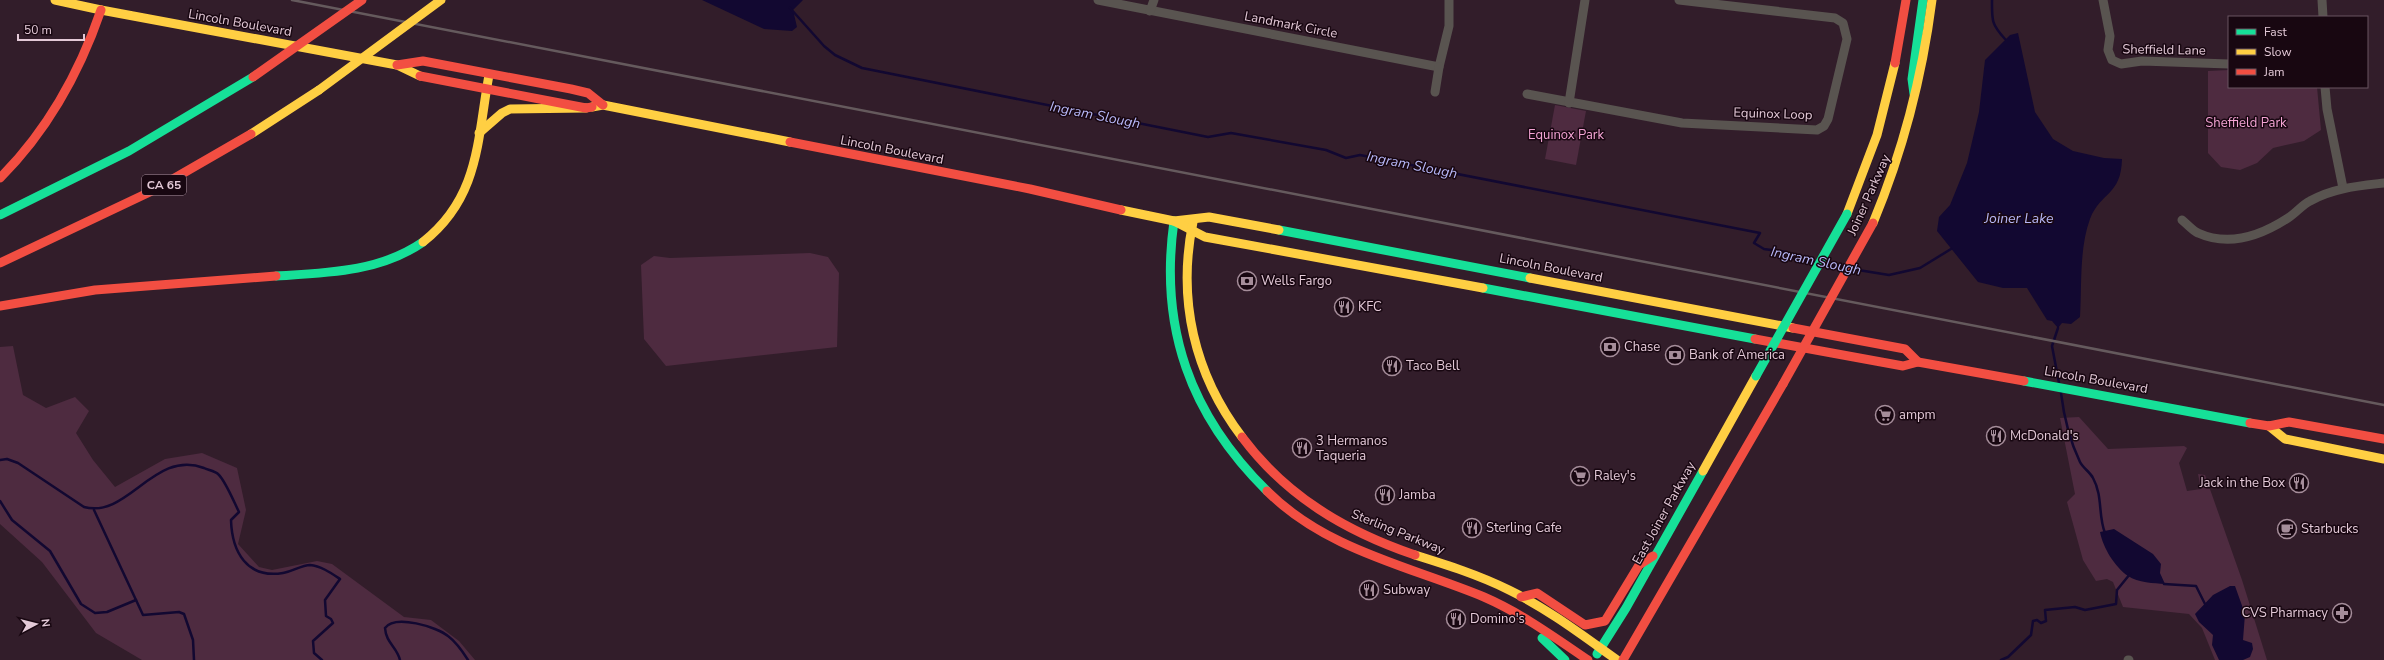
<svg xmlns="http://www.w3.org/2000/svg" width="2384" height="660" viewBox="0 0 2384 660" font-family="'Nunito Sans',sans-serif">
<style>
.green{fill:#4e2b40}
.water{fill:#120831}
.lines{fill:none;stroke-linecap:round;stroke-linejoin:round}
.stream{stroke:#120831;stroke-width:2.5}
.street{stroke:#595450;stroke-width:9}
.fast{stroke:#16e098;stroke-width:9}
.slow{stroke:#ffcf43;stroke-width:9}
.jam{stroke:#f24e42;stroke-width:9}
.rail{stroke:#655a5d;stroke-width:2.5}
.fast-bridge{stroke:#16e098;stroke-width:9}
.slow-bridge{stroke:#ffcf43;stroke-width:9}
.jam-bridge{stroke:#f24e42;stroke-width:9}
.labels{text-anchor:middle;dominant-baseline:central;stroke-width:3;stroke-linejoin:round;paint-order:stroke}
.shield{fill:#180711;stroke:#a68f9c;stroke-width:1}
.shield-label{font-size:12px;font-weight:bold;fill:#e3c9d7}
.street-label{font-size:13px;fill:#e3c9d7;stroke:#180711}
.park-label{font-size:13px;fill:#f4a4d4;stroke:#180711}
.poi-label{font-size:13px;fill:#e3c9d7;stroke:#180711;text-anchor:start}
.water-label{font-size:14px;font-style:italic;fill:#b6b7f7;stroke:#180711}
</style>
<rect width="100%" height="100%" fill="#321d2a"/>
<g class="green">
<polygon points="2229,70 2229,87 2317,87 2321,130 2304,141 2273,148 2257,163 2240,170 2221,167 2208,153 2208,71"/>
<polygon points="1555,105 1586,111 1576,165 1545,159"/>
<polygon points="810,253 828,257 839,273 837,347 666,366 644,339 641,265 654,256 670,258"/>
<polygon points="13,346 23,395 46,408 75,397 89,411 76,433 93,460 115,487 165,459 202,453 237,468 246,510 238,544 259,567 272,570 317,561 332,564 404,617 431,620 459,641 475,660 142,660 96,633 42,562 0,524 0,347"/>
<polygon points="2079,417 2108,449 2184,446 2187,448 2179,463 2187,491 2201,489 2198,474 2205,475 2242,580 2267,660 2215,660 2202,628 2189,614 2123,607 2113,582 2107,579 2096,581 2083,560 2067,502 2075,494 2060,418"/>
</g>
<g class="water">
<polygon points="702,0 803,0 793,10 797,27 792,31 764,29"/>
<path d="M2018 33 2035 112 2053 139 2073 151 2104 158 2122 159C2121 196 2101 191 2090 219 2079 249 2082 286 2080 317L2071 324 2062 323 2058 328 2052 321 2047 320 2027 288H2003L1978 282 1937 231 1939 217 1950 205 1967 163 1979 112 1985 60 2010 35Z"/>
<path d="M2114 529 2153 554 2161 564 2160 573 2165 584C2154 583 2138 583 2128 576 2115 567 2103 548 2100 532Z"/>
<polygon points="2230,586 2235,586 2245,614 2243,640 2252,643 2253,649 2250,657 2243,660 2219,660 2212,645 2213,635 2199,622 2195,614 2213,595"/>
</g>
<g class="lines">
<g class="stream">
<path d="M1992 0C1992 20 1991 24 2005 39"/>
<polyline points="790,8 824,46 835,55 862,68 1208,137 1231,133 1326,150 1346,158 1360,155 1760,233 1754,243 1764,249 1786,252 1791,258 1815,262"/>
<polyline points="1822,264 1845,267"/>
<polyline points="1852,269 1889,275 1920,268 1951,249"/>
<polyline points="2058,328 2052,346 2059,383"/>
<path d="M2061 393C2064 418 2069 439 2080 462 2083 468 2090 472 2093 478 2103 496 2098 516 2105 533"/>
<path d="M0 460 7 459 18 463 84 507C128 519 154 449 204 468 208 470 215 471 218 474 225 480 234 502 239 512L231 520C232 552 247 579 283 573 291 572 302 565 310 565 321 566 331 573 340 579L325 600 326 616 331 619 333 623 313 641 314 653 322 660"/>
<polyline points="0,501 12,520 50,551 81,604 95,613 107,612 136,600"/>
<polyline points="94,510 143,615 179,612 184,614 193,640 194,660"/>
<polyline points="2164,584 2196,586 2206,606"/>
<path d="M400 660C397 647 386 643 385 628 395 614 437 627 448 636 456 642 463 652 468 660"/>
<polyline points="2001,660 2008,657 2031,635 2033,621 2037,620 2041,623 2046,621 2045,610 2075,607 2085,610 2116,604 2117,590 2130,574"/>
</g>
<g class="street">
<polyline points="1098,0 1439,67 1449,26 1449,0"/>
<polyline points="2103,0 2110,36 2108,50 2112,60 2121,64 2142,61 2229,64"/>
<polyline points="2322,0 2323,17"/>
<polyline points="1150,11 1154,0"/>
<polyline points="2325,87 2327,109 2343,188"/>
<polyline points="1435,92 1439,67"/>
<polyline points="1527,94 1682,123 1817,130 1824,126 1828,119 1847,39 1843,23 1835,18 1679,0"/>
<polyline points="1569,103 1585,0"/>
<path d="M2182 220C2187 224 2193 231 2198 233 2229 247 2262 235 2288 218 2296 213 2302 205 2310 201 2333 188 2358 186 2384 183"/>
<polyline points="2128,660 2129,660"/>
</g>
<g class="fast">
<polyline points="1914,94 1912,79 1923,0"/>
<polyline points="0,215 129,151 253,77"/>
<path d="M1174 221C1159 328 1190 415 1267 491"/>
<polyline points="1279,230 1530,278"/>
<path d="M276 276C327 273 380 272 423 242"/>
<polyline points="1483,288 1755,339"/>
<polyline points="2024,381 2250,423"/>
<polyline points="1542,638 1565,660"/>
<polyline points="1597,654 1626,608 1703,471"/>
</g>
<g class="slow">
<polyline points="55,0 101,10"/>
<polyline points="101,10 397,65 420,76"/>
<polyline points="592,107 603,105 790,142"/>
<polyline points="479,133 502,113 510,109 586,108"/>
<polyline points="251,134 319,90"/>
<polyline points="1121,210 1174,221 1209,217 1279,230"/>
<polyline points="1847,214 1877,135 1895,63"/>
<polyline points="1174,221 1205,237 1483,288"/>
<path d="M1193 222C1177 299 1194 374 1242 437"/>
<path d="M1873 223C1903 151 1922 78 1932 0"/>
<path d="M423 242C480 197 477 140 489 75"/>
<polyline points="1530,278 1793,328"/>
<polyline points="2269,426 2285,439 2384,459"/>
<polyline points="1703,471 1756,376"/>
<path d="M1415 555C1447 565 1479 575 1509 590 1548 609 1582 635 1617 660"/>
</g>
<g class="jam">
<polyline points="1895,63 1906,0"/>
<polyline points="397,65 423,61 571,89 588,93 603,105"/>
<polyline points="420,76 586,108 592,107"/>
<polyline points="790,142 1030,189 1121,210"/>
<path d="M0 178C48 130 79 74 101 10"/>
<polyline points="0,263 154,190 251,134"/>
<polyline points="0,306 95,290 276,276"/>
<polyline points="1793,328 1905,349 1918,362"/>
<polyline points="1755,339 1903,366 1918,362 2024,381"/>
<polyline points="2250,423 2269,426 2289,422 2384,439"/>
<path d="M1242 437C1286 496 1345 531 1415 555"/>
<path d="M1267 491C1326 550 1409 566 1484 597 1521 613 1554 637 1588 660"/>
<polyline points="1521,597 1537,593 1585,625 1605,621 1639,565 1653,556"/>
<polyline points="1623,660 1783,384"/>
</g>
<polyline class="rail" points="292,0 2384,405"/>
<polyline class="fast-bridge" points="1756,376 1847,214"/>
<polyline class="slow-bridge" points="319,90 441,0"/>
<g class="jam-bridge">
<polyline points="253,77 362,0"/>
<polyline points="1783,384 1873,223"/>
</g>
</g>
<defs>
<symbol id="bank-ring" viewBox="-11 -11 22 22"><circle r="9.5" fill="#180711" stroke="#a58d9a" stroke-width="1.5"/><path d="M-6-4H6V4H-6ZM0-2.3a2.3 2.3 0 1 0 0 4.6a2.3 2.3 0 1 0 0-4.6Z" fill="#a58d9a"/></symbol>
<symbol id="restaurant-ring" viewBox="-11 -11 22 22"><circle r="9.5" fill="#180711" stroke="#a58d9a" stroke-width="1.5"/><path d="M-5-6h1v4h1v-4h1v4h1v-4h1v5L-1.5 .5V6h-2V.5L-5-1ZM5-6V6H3V1.5H1.5Q1.5-4 5-6Z" fill="#a58d9a"/></symbol>
<symbol id="supermarket-ring" viewBox="-11 -11 22 22"><circle r="9.5" fill="#180711" stroke="#a58d9a" stroke-width="1.5"/><path d="M-6-5.5h2.5l.6 2H6L4.5 2H-2.5L-4.4-4H-6ZM-1.5 3.2a1.3 1.3 0 1 0 .1 0ZM3 3.2a1.3 1.3 0 1 0 .1 0Z" fill="#a58d9a"/></symbol>
<symbol id="cafe-ring" viewBox="-11 -11 22 22"><circle r="9.5" fill="#180711" stroke="#a58d9a" stroke-width="1.5"/><path d="M-5.5-4.5H6V0H3Q3 3.5 0 3.5H-2.5Q-5.5 3.5-5.5 0ZM3-3.2v2h1.7v-2ZM-6 4.5H4V6H-6Z" fill="#a58d9a"/></symbol>
<symbol id="pharmacy-ring" viewBox="-11 -11 22 22"><circle r="9.5" fill="#180711" stroke="#a58d9a" stroke-width="1.5"/><path d="M-2-6h4v4h4v4h-4v4h-4v-4h-4v-4h4Z" fill="#a58d9a"/></symbol>
</defs>
<g fill-rule="evenodd">
<use href="#bank-ring" x="1236" y="270" width="22" height="22"/>
<use href="#restaurant-ring" x="1333" y="296" width="22" height="22"/>
<use href="#bank-ring" x="1599" y="336" width="22" height="22"/>
<use href="#bank-ring" x="1664" y="344" width="22" height="22"/>
<use href="#restaurant-ring" x="1381" y="355" width="22" height="22"/>
<use href="#supermarket-ring" x="1874" y="404" width="22" height="22"/>
<use href="#restaurant-ring" x="1985" y="425" width="22" height="22"/>
<use href="#restaurant-ring" x="1291" y="437" width="22" height="22"/>
<use href="#supermarket-ring" x="1569" y="465" width="22" height="22"/>
<use href="#restaurant-ring" x="2288" y="472" width="22" height="22"/>
<use href="#restaurant-ring" x="1374" y="484" width="22" height="22"/>
<use href="#restaurant-ring" x="1461" y="517" width="22" height="22"/>
<use href="#cafe-ring" x="2276" y="518" width="22" height="22"/>
<use href="#restaurant-ring" x="1358" y="579" width="22" height="22"/>
<use href="#pharmacy-ring" x="2331" y="602" width="22" height="22"/>
<use href="#restaurant-ring" x="1445" y="608" width="22" height="22"/>
</g>
<g class="labels">
<rect class="shield" x="142" y="175" width="44" height="20" rx="3"/>
<g class="shield-label">
<text x="164" y="185">CA 65</text>
</g>
<g class="street-label">
<text transform="translate(240 23) rotate(10)">Lincoln Boulevard</text>
<text transform="translate(1291 25) rotate(11)">Landmark Circle</text>
<text transform="translate(2164 50) rotate(1)">Sheffield Lane</text>
<text transform="translate(1773 114) rotate(2)">Equinox Loop</text>
<text transform="translate(892 150) rotate(11)">Lincoln Boulevard</text>
<text transform="translate(1869 195) rotate(-66)">Joiner Parkway</text>
<text transform="translate(1551 268) rotate(11)">Lincoln Boulevard</text>
<text transform="translate(2096 380) rotate(10)">Lincoln Boulevard</text>
<text transform="translate(1664 513) rotate(-61)">East Joiner Parkway</text>
<text transform="translate(1398 532) rotate(22)">Sterling Parkway</text>
</g>
<g class="park-label">
<text x="2246" y="123">Sheffield Park</text>
<text x="1566" y="135">Equinox Park</text>
</g>
<g class="poi-label">
<text x="1261" y="281">Wells Fargo</text>
<text x="1358" y="307">KFC</text>
<text x="1624" y="347">Chase</text>
<text x="1689" y="355">Bank of America</text>
<text x="1406" y="366">Taco Bell</text>
<text x="1899" y="415">ampm</text>
<text x="2010" y="436">McDonald's</text>
<text x="1316" y="441">3 Hermanos<tspan x="1316" dy="15">Taqueria</tspan></text>
<text x="1594" y="476">Raley's</text>
<text x="2285" y="483" text-anchor="end">Jack in the Box</text>
<text x="1399" y="495">Jamba</text>
<text x="1486" y="528">Sterling Cafe</text>
<text x="2301" y="529">Starbucks</text>
<text x="1383" y="590">Subway</text>
<text x="2328" y="613" text-anchor="end">CVS Pharmacy</text>
<text x="1470" y="619">Domino's</text>
</g>
<g class="water-label">
<text transform="translate(1095 115) rotate(11)">Ingram Slough</text>
<text transform="translate(1412 165) rotate(11)">Ingram Slough</text>
<text x="2019" y="218">Joiner Lake</text>
<text transform="translate(1816 261) rotate(12)">Ingram Slough</text>
</g>
</g>
<rect x="2228" y="16" width="140" height="72" fill="#180711" stroke="#695560"/>
<rect x="2236" y="29" width="20" height="6" fill="#16e098" stroke="#695560"/>
<text x="2264" y="36" font-size="12" fill="#e3c9d7">Fast</text>
<rect x="2236" y="49" width="20" height="6" fill="#ffcf43" stroke="#695560"/>
<text x="2264" y="56" font-size="12" fill="#e3c9d7">Slow</text>
<rect x="2236" y="69" width="20" height="6" fill="#f24e42" stroke="#695560"/>
<text x="2264" y="76" font-size="12" fill="#e3c9d7">Jam</text>
<g transform="translate(36 624) rotate(83)" stroke="#180711" stroke-width="3" paint-order="stroke">
<path d="M0-3L7 15L0 10L-7 15Z" fill="#e3c9d7"/>
<text y="-6" font-size="11" font-weight="bold" text-anchor="middle" fill="#e3c9d7">N</text>
</g>
<path d="M18 34v6h66v-6" fill="none" stroke="#e3c9d7" stroke-width="2"/>
<text x="24" y="34" font-size="12" fill="#e3c9d7" stroke="#180711" stroke-width="3" paint-order="stroke">50 m</text>
</svg>
